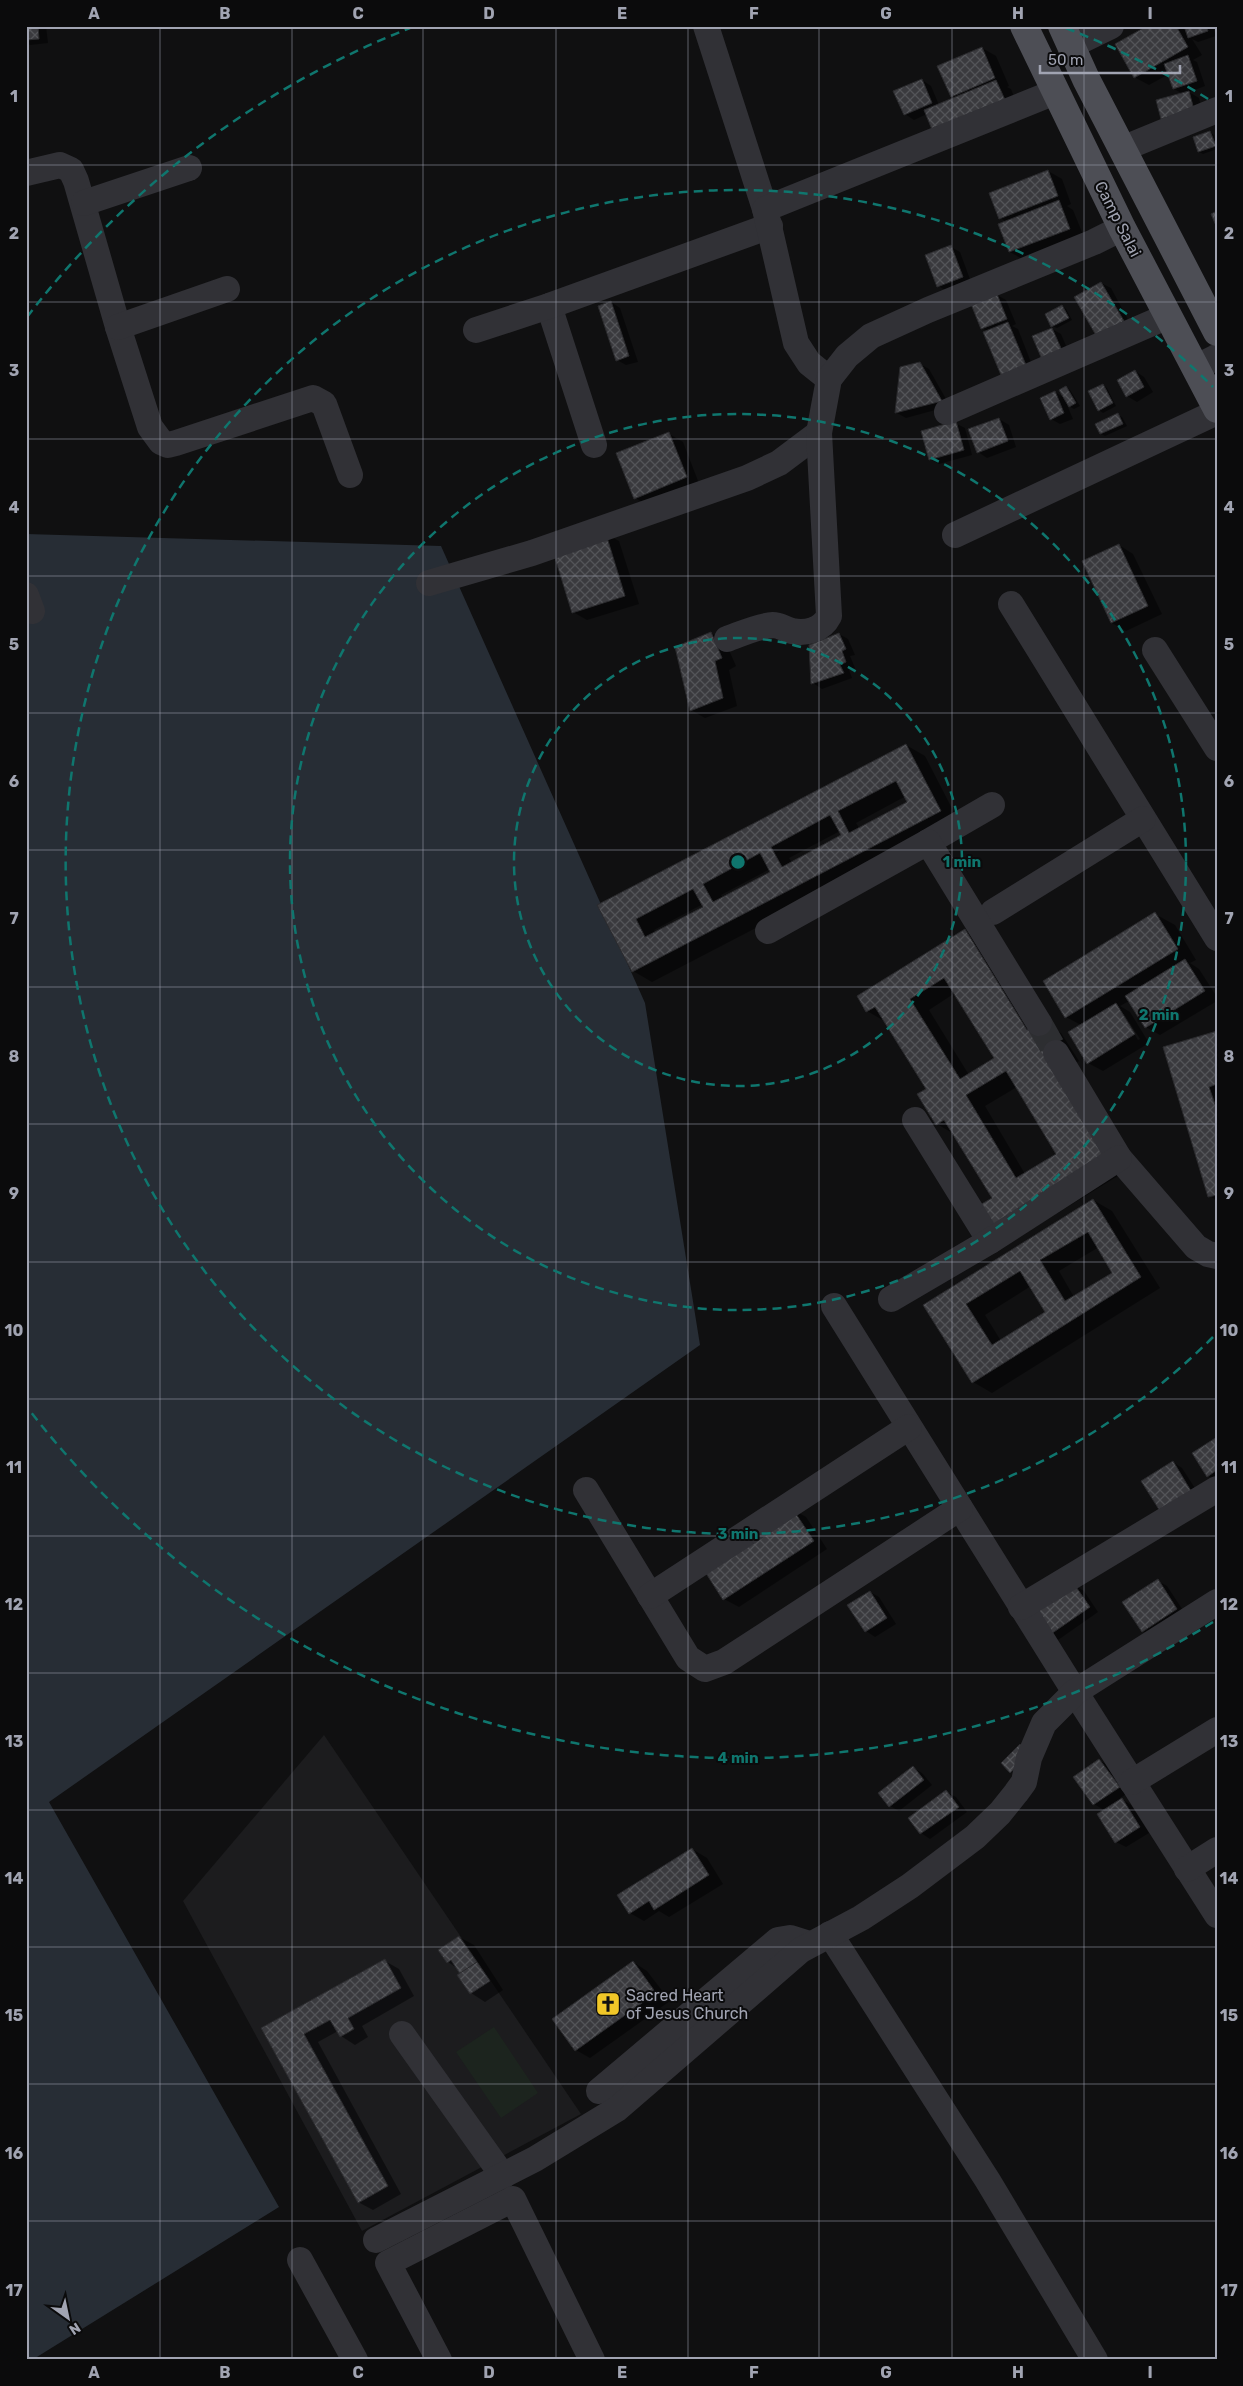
<svg xmlns="http://www.w3.org/2000/svg" width="1243" height="2386" viewBox="0 0 1243 2386" font-family="Rubik,sans-serif">
<style>
.built{fill:#1c1c1e}
.green{fill:#1c241e}
.water{fill:#272d35}
.shadow{fill:#0007;fill-rule:evenodd}
.building{fill:url(#building-cross-hatch);stroke:#2a2a2d;fill-rule:evenodd}
.lines{fill:none;stroke-linecap:round;stroke-linejoin:round}
.minor-tunnel{stroke:#2d2e31;stroke-width:26;stroke-dasharray:26 13;stroke-linecap:butt}
.minor{stroke:#313136;stroke-width:26}
.major{stroke:#4d4e55;stroke-width:28}
.grid{fill:none;stroke:#a1a4b2;stroke-width:1;stroke-opacity:0.55}
.ring{fill:none;stroke:#0f766e;stroke-width:2.5;stroke-dasharray:9 6}
.labels{text-anchor:middle;dominant-baseline:central;stroke-width:4;stroke-linejoin:round;paint-order:stroke}
.street-label{font-size:16px;fill:#a1a4b2;stroke:#0b0b0c}
.poi-label{font-size:16px;fill:#a1a4b2;stroke:#0b0b0c;text-anchor:start}
.centre{fill:#0f766e;stroke:#0b0b0c;stroke-width:2.5}
.ring-label{font-size:15px;text-anchor:middle;font-weight:bold;fill:#0f766e;stroke:#0b0b0c;stroke-width:4;stroke-linejoin:round;paint-order:stroke}
.neatline{fill:none;stroke:#a1a4b2;stroke-width:2}
.grid-label{font-size:16px;text-anchor:middle;font-weight:bold;fill:#a1a4b2}
</style>
<defs>
<pattern id="building-cross-hatch" width="8" height="8" patternUnits="userSpaceOnUse" patternTransform="scale(1.25)"><rect width="8" height="8" fill="#3a3a3e"/><path d="M0 0l8 8M0 8l8-8" fill="none" stroke="#535458"/></pattern>
</defs>
<rect width="100%" height="100%" fill="#101011"/>
<polygon class="built" points="324,1735 581,2114 362,2231 183,1901"/>
<polygon class="green" points="494,2027 538,2093 501,2118 456,2052"/>
<polygon class="water" points="26,534 441,546 645,1003 700,1345 49,1802 279,2207 32,2360 26,2360"/>
<g class="shadow">
<polygon points="26,26 46,26 48,43 30,45 26,43"/>
<polygon points="1150,26 1213,26 1216,36 1198,42 1192,39 1202,55 1193,60 1197,62 1205,86 1189,92 1199,98 1203,115 1172,124 1183,94 1174,89 1169,74 1149,85 1134,77"/>
<polygon points="982,48 996,56 1009,86 1007,87 1011,89 1019,110 927,114 914,120 905,114 922,80 931,86 939,105 955,98 952,96"/>
<polygon points="1210,132 1214,135 1217,149 1203,154 1199,152"/>
<polygon points="1048,171 1062,179 1071,204 1067,206 1073,210 1084,237 1024,260 1010,252 1007,222 1000,218"/>
<polygon points="951,247 960,252 971,282 947,291 938,286"/>
<polygon points="1101,283 1111,288 1132,327 1107,341"/>
<polygon points="997,295 1006,300 1016,324 1012,326 1018,329 1034,370 1011,380 988,332 982,328"/>
<polygon points="611,302 620,308 638,362 626,365 617,360"/>
<polygon points="1062,306 1066,309 1072,320 1057,328 1052,326"/>
<polygon points="1052,329 1061,334 1072,360 1054,368"/>
<polygon points="920,364 929,369 950,406 906,418 897,413"/>
<polygon points="1135,371 1144,377 1153,392 1137,402 1127,396"/>
<polygon points="1103,385 1107,388 1116,406 1103,413 1099,410"/>
<polygon points="1066,387 1070,390 1080,406 1074,409 1067,405 1073,419 1060,424 1051,419 1055,392 1065,398"/>
<polygon points="1118,415 1122,417 1127,426 1105,436 1101,434"/>
<polygon points="999,419 1009,425 1016,447 987,458 978,452"/>
<polygon points="955,423 965,428 972,455 939,464 930,459"/>
<polygon points="669,434 683,442 700,486 649,506 635,498"/>
<polygon points="604,533 619,541 639,604 587,620 573,612"/>
<polygon points="1119,545 1133,554 1162,614 1126,631 1112,623 1083,562"/>
<polygon points="711,633 725,641 736,666 729,670 737,706 705,718 691,710"/>
<polygon points="839,634 848,639 855,655 850,656 855,668 849,670 852,678 822,689 813,683"/>
<path d="M906 745 925 756 959 822 652 982 633 971 599 906ZM906 796 909 803 860 829 856 823ZM840 831 842 836 792 863 789 858ZM770 869 772 873 723 898 721 895ZM703 904 705 907 656 933 654 930Z"/>
<path d="M1155 914 1175 925 1196 960 1190 963 1199 969 1217 997V1001L1160 1035 1146 1027 1129 1001 1120 1006 1130 1012 1149 1043 1103 1071 1088 1063 1081 1025 1066 1017ZM1122 1014H1124L1140 1039 1138 1040Z"/>
<path d="M965 931 984 942 1042 1022 1061 1033 1079 1061 1064 1070 1126 1171 1015 1239 994 1198 954 1134 937 1124 919 1095 928 1090 886 1022 867 1011ZM955 993 996 1058 969 1075 929 1010ZM1017 1087 1057 1154 1025 1174 985 1106Z"/>
<polygon points="1217,1032 1217,1201 1210,1196 1165,1048"/>
<path d="M1093 1200 1112 1211 1160 1288 992 1393 973 1382 925 1305ZM1099 1247 1114 1273 1074 1297 1059 1271ZM1031 1286 1047 1312 1001 1341 985 1315Z"/>
<polygon points="1217,1438 1217,1481 1208,1476"/>
<polygon points="1173,1462 1182,1468 1200,1496 1170,1515"/>
<polygon points="792,1509 806,1517 827,1549 739,1607 724,1599"/>
<polygon points="1158,1581 1167,1586 1186,1615 1152,1637 1143,1631"/>
<polygon points="1074,1585 1084,1591 1098,1612 1058,1640 1048,1635"/>
<polygon points="870,1592 879,1597 896,1624 875,1637 866,1631"/>
<polygon points="1099,1760 1109,1766 1128,1793 1120,1798 1131,1805 1149,1833 1126,1847 1116,1842 1104,1810 1094,1804 1075,1777"/>
<polygon points="913,1768 922,1773 932,1785 899,1811 890,1806"/>
<polygon points="946,1792 956,1797 967,1812 930,1839 921,1833"/>
<polygon points="692,1849 707,1858 723,1884 669,1917 659,1911 644,1921 630,1913"/>
<polygon points="459,1937 474,1945 503,1990 485,2002 471,1993 457,1968 448,1962"/>
<polygon points="385,1961 399,1969 414,1996 362,2026 368,2037 355,2045 341,2036 338,2031 318,2042 401,2194 373,2210 358,2202 263,2028"/>
<polygon points="633,1962 647,1971 670,2001 590,2058 576,2050"/>
</g>
<g class="building">
<polygon points="26,26 38,26 39,39 26,40"/>
<polygon points="1147,26 1176,26 1188,47 1134,78 1115,44"/>
<polygon points="1184,26 1206,26 1208,31 1188,38"/>
<polygon points="982,47 995,78 951,97 937,66"/>
<polygon points="1188,55 1197,81 1173,89 1164,64"/>
<polygon points="922,79 932,103 904,115 893,91"/>
<polygon points="996,80 1006,102 933,132 924,110"/>
<polygon points="1189,91 1194,110 1161,119 1156,100"/>
<polygon points="1210,131 1216,146 1198,152 1193,137"/>
<polygon points="1048,170 1058,196 999,219 989,193"/>
<polygon points="1059,200 1070,229 1009,252 998,224"/>
<polygon points="1217,211 1217,228 1211,214"/>
<polygon points="951,245 963,277 937,287 925,255"/>
<polygon points="1101,282 1124,321 1097,337 1074,297"/>
<polygon points="997,294 1007,319 981,329 971,304"/>
<polygon points="611,301 629,356 616,361 598,306"/>
<polygon points="1062,305 1069,318 1051,327 1045,314"/>
<polygon points="1008,322 1026,365 1001,375 983,332"/>
<polygon points="1052,328 1064,355 1044,364 1032,336"/>
<polygon points="920,362 942,401 895,413 900,367"/>
<polygon points="1135,370 1144,387 1126,397 1117,380"/>
<polygon points="1103,384 1113,403 1098,411 1088,391"/>
<polygon points="1066,386 1076,403 1069,407 1059,390"/>
<polygon points="1055,391 1064,413 1050,420 1040,398"/>
<polygon points="1118,413 1123,424 1100,434 1095,424"/>
<polygon points="999,418 1008,441 977,453 968,429"/>
<polygon points="956,421 964,450 929,460 921,431"/>
<polygon points="669,432 687,477 634,499 616,453"/>
<polygon points="605,531 625,596 572,613 552,548"/>
<polygon points="1119,544 1148,606 1111,623 1082,561"/>
<polygon points="711,632 722,658 715,661 723,698 690,711 675,647"/>
<polygon points="839,633 846,649 842,651 846,662 840,665 844,673 811,684 809,645"/>
<path d="M906 744 941 811 632 972 597 905ZM896 781 907 802 849 833 838 811ZM830 815 841 835 782 867 771 847ZM760 853 770 872 713 902 703 884ZM693 889 703 907 645 937 636 919Z"/>
<polygon points="1155,912 1178,949 1065,1018 1043,981"/>
<path d="M965 929 1027 1030 1042 1021 1060 1050 1108 1160 995 1229 980 1205 992 1198 944 1120 936 1125 917 1094 926 1089 875 1007 866 1012 857 996ZM944 978 994 1058 960 1079 910 999ZM1006 1071 1056 1154 1016 1178 966 1095Z"/>
<polygon points="1185,959 1205,991 1145,1028 1125,996"/>
<polygon points="1116,1003 1135,1034 1087,1064 1068,1032"/>
<polygon points="1217,1031 1217,1084 1209,1087 1217,1110 1217,1195 1208,1197 1163,1047"/>
<path d="M1093 1199 1141 1277 972 1383 923 1305ZM1088 1232 1112 1273 1065 1301 1040 1260ZM1020 1271 1045 1312 992 1345 966 1304Z"/>
<polygon points="1217,1437 1217,1470 1207,1477 1192,1453"/>
<polygon points="1173,1461 1191,1491 1160,1511 1141,1481"/>
<polygon points="792,1508 814,1541 723,1600 702,1567"/>
<polygon points="1158,1579 1177,1609 1142,1632 1122,1602"/>
<polygon points="1074,1584 1090,1607 1048,1636 1032,1612"/>
<polygon points="870,1591 887,1618 865,1632 847,1605"/>
<polygon points="1020,1744 1030,1753 1010,1773 1001,1763"/>
<polygon points="1099,1759 1120,1787 1093,1805 1073,1777"/>
<polygon points="913,1766 924,1780 889,1807 878,1793"/>
<polygon points="946,1790 959,1807 920,1834 908,1818"/>
<polygon points="1122,1798 1140,1827 1115,1843 1097,1814"/>
<polygon points="692,1848 709,1875 654,1910 649,1901 629,1914 617,1895"/>
<polygon points="459,1936 477,1962 460,1974 451,1960 447,1963 438,1950"/>
<polygon points="385,1959 401,1988 348,2018 354,2029 340,2037 330,2020 304,2034 388,2186 358,2203 261,2028"/>
<polygon points="633,1961 656,1993 575,2051 552,2019"/>
<polygon points="477,1962 490,1981 470,1994 457,1975"/>
</g>
<g class="lines">
<polyline class="minor-tunnel" points="1039,1023 1056,1053"/>
<g class="minor">
<polyline points="706,26 765,209"/>
<polyline points="1072,45 1111,26"/>
<polyline points="1122,149 1217,110"/>
<polyline points="26,173 60,165 71,170 76,181 118,327 150,427 161,442 168,445 176,443 313,398 324,404 350,475"/>
<polyline points="84,203 189,168"/>
<polyline points="549,306 594,445"/>
<polyline points="118,327 227,289"/>
<polyline points="476,330 549,306 770,226"/>
<polyline points="1195,368 1217,357"/>
<polyline points="829,379 809,363 796,343 765,209 1055,92"/>
<polyline points="947,412 1168,316"/>
<polyline points="955,535 1217,412"/>
<polyline points="429,583 532,553 747,478 779,463 819,433"/>
<polyline points="26,595 32,611"/>
<polyline points="1011,604 1217,938"/>
<path d="M727 639C741 634 758 626 773 625 779 625 785 629 792 631 806 634 822 630 829 616L819 433 829 379 847 356 871 336 928 310 1094 242 1122 228"/>
<polyline points="1155,650 1217,748"/>
<polyline points="928,842 992,805"/>
<polyline points="993,912 1143,819"/>
<polyline points="768,931 928,842 1039,1023"/>
<polyline points="1056,1053 1119,1158 1196,1247 1208,1254 1217,1256"/>
<polyline points="915,1120 990,1241"/>
<polyline points="891,1299 990,1241 1119,1158"/>
<polyline points="834,1306 1075,1692 1217,1915"/>
<polyline points="586,1490 688,1658 705,1669 724,1662 960,1508"/>
<polyline points="650,1596 909,1427"/>
<polyline points="1021,1607 1217,1489"/>
<polyline points="1132,1782 1217,1730"/>
<polyline points="1187,1869 1217,1850"/>
<polyline points="830,1934 988,2181 1095,2360"/>
<polyline points="402,2034 503,2176"/>
<polyline points="599,2091 778,1940 790,1938 809,1944"/>
<polyline points="376,2240 535,2159 617,2109 801,1950 861,1918 910,1886 975,1837 1000,1813 1016,1793 1024,1782 1029,1758 1044,1723 1075,1692 1217,1602"/>
<polyline points="300,2260 355,2360"/>
<polyline points="439,2360 388,2263 513,2199 592,2360"/>
</g>
<g class="major">
<polyline points="1024,26 1122,228 1217,409"/>
<polyline points="1062,26 1086,79 1217,332"/>
</g>
</g>
<path class="grid" d="M160 26V2360M292 26V2360M423 26V2360M556 26V2360M688 26V2360M819 26V2360M952 26V2360M1084 26V2360M26 165H1217M26 302H1217M26 439H1217M26 576H1217M26 713H1217M26 850H1217M26 987H1217M26 1124H1217M26 1262H1217M26 1399H1217M26 1536H1217M26 1673H1217M26 1810H1217M26 1947H1217M26 2084H1217M26 2221H1217"/>
<g class="ring">
<circle cx="738" cy="862" r="224"/>
<circle cx="738" cy="862" r="448"/>
<path d="M1213 1337A672 672 0 1 1 1213 387"/>
<path d="M1213 1622A896 896 0 0 1 27 1407M27 317A896 896 0 0 1 410 28M1066 28A896 896 0 0 1 1213 102"/>
</g>
<defs>
<symbol id="church-square" viewBox="-11 -11 22 22"><rect x="-9" y="-9" width="18" height="18" rx="4" fill="#f1c728" stroke="#0b0b0c"/><path d="M-1.2-6h2.4v3.5h3.3v2.4h-3.3V6h-2.4V-.1h-3.3v-2.4h3.3Z" fill="#111"/></symbol>
</defs>
<g fill-rule="evenodd">
<use href="#church-square" x="594" y="1990" width="28" height="28"/>
</g>
<g class="labels">
<g class="street-label">
<text transform="translate(1118 219) rotate(63)">Camp Salai</text>
</g>
<g class="poi-label">
<text x="626" y="1995">Sacred Heart<tspan x="626" dy="18">of Jesus Church</tspan></text>
</g>
</g>
<circle cx="738" cy="862" r="8" class="centre"/>
<g class="ring-label">
<text x="962" y="867">1 min</text>
<text x="1159" y="1020">2 min</text>
<text x="738" y="1539">3 min</text>
<text x="738" y="1763">4 min</text>
</g>
<rect width="1243" height="2386" fill="none" stroke="#0b0b0c" stroke-width="55"/>
<g transform="translate(68 2318) rotate(147)" stroke="#0b0b0c" stroke-width="4" paint-order="stroke">
<path d="M0-4L9 19L0 12L-9 19Z" fill="#a1a4b2"/>
<text y="-8" font-size="14" font-weight="bold" text-anchor="middle" fill="#a1a4b2">N</text>
</g>
<path d="M1040 65v8h140v-8" fill="none" stroke="#a1a4b2" stroke-width="2.5"/>
<text x="1048" y="65" font-size="15" fill="#a1a4b2" stroke="#0b0b0c" stroke-width="4" paint-order="stroke">50 m</text>
<rect x="28" y="28" width="1188" height="2330" class="neatline"/>
<g class="grid-label">
<text x="94" y="19">A</text>
<text x="225" y="19">B</text>
<text x="358" y="19">C</text>
<text x="489" y="19">D</text>
<text x="622" y="19">E</text>
<text x="754" y="19">F</text>
<text x="886" y="19">G</text>
<text x="1018" y="19">H</text>
<text x="1150" y="19">I</text>
<text x="14" y="102">1</text>
<text x="1229" y="102">1</text>
<text x="14" y="239">2</text>
<text x="1229" y="239">2</text>
<text x="14" y="376">3</text>
<text x="1229" y="376">3</text>
<text x="14" y="513">4</text>
<text x="1229" y="513">4</text>
<text x="14" y="650">5</text>
<text x="1229" y="650">5</text>
<text x="14" y="787">6</text>
<text x="1229" y="787">6</text>
<text x="14" y="924">7</text>
<text x="1229" y="924">7</text>
<text x="14" y="1062">8</text>
<text x="1229" y="1062">8</text>
<text x="14" y="1199">9</text>
<text x="1229" y="1199">9</text>
<text x="14" y="1336">10</text>
<text x="1229" y="1336">10</text>
<text x="14" y="1473">11</text>
<text x="1229" y="1473">11</text>
<text x="14" y="1610">12</text>
<text x="1229" y="1610">12</text>
<text x="14" y="1747">13</text>
<text x="1229" y="1747">13</text>
<text x="14" y="1884">14</text>
<text x="1229" y="1884">14</text>
<text x="14" y="2021">15</text>
<text x="1229" y="2021">15</text>
<text x="14" y="2159">16</text>
<text x="1229" y="2159">16</text>
<text x="14" y="2296">17</text>
<text x="1229" y="2296">17</text>
<text x="94" y="2378">A</text>
<text x="225" y="2378">B</text>
<text x="358" y="2378">C</text>
<text x="489" y="2378">D</text>
<text x="622" y="2378">E</text>
<text x="754" y="2378">F</text>
<text x="886" y="2378">G</text>
<text x="1018" y="2378">H</text>
<text x="1150" y="2378">I</text>
</g>
</svg>
